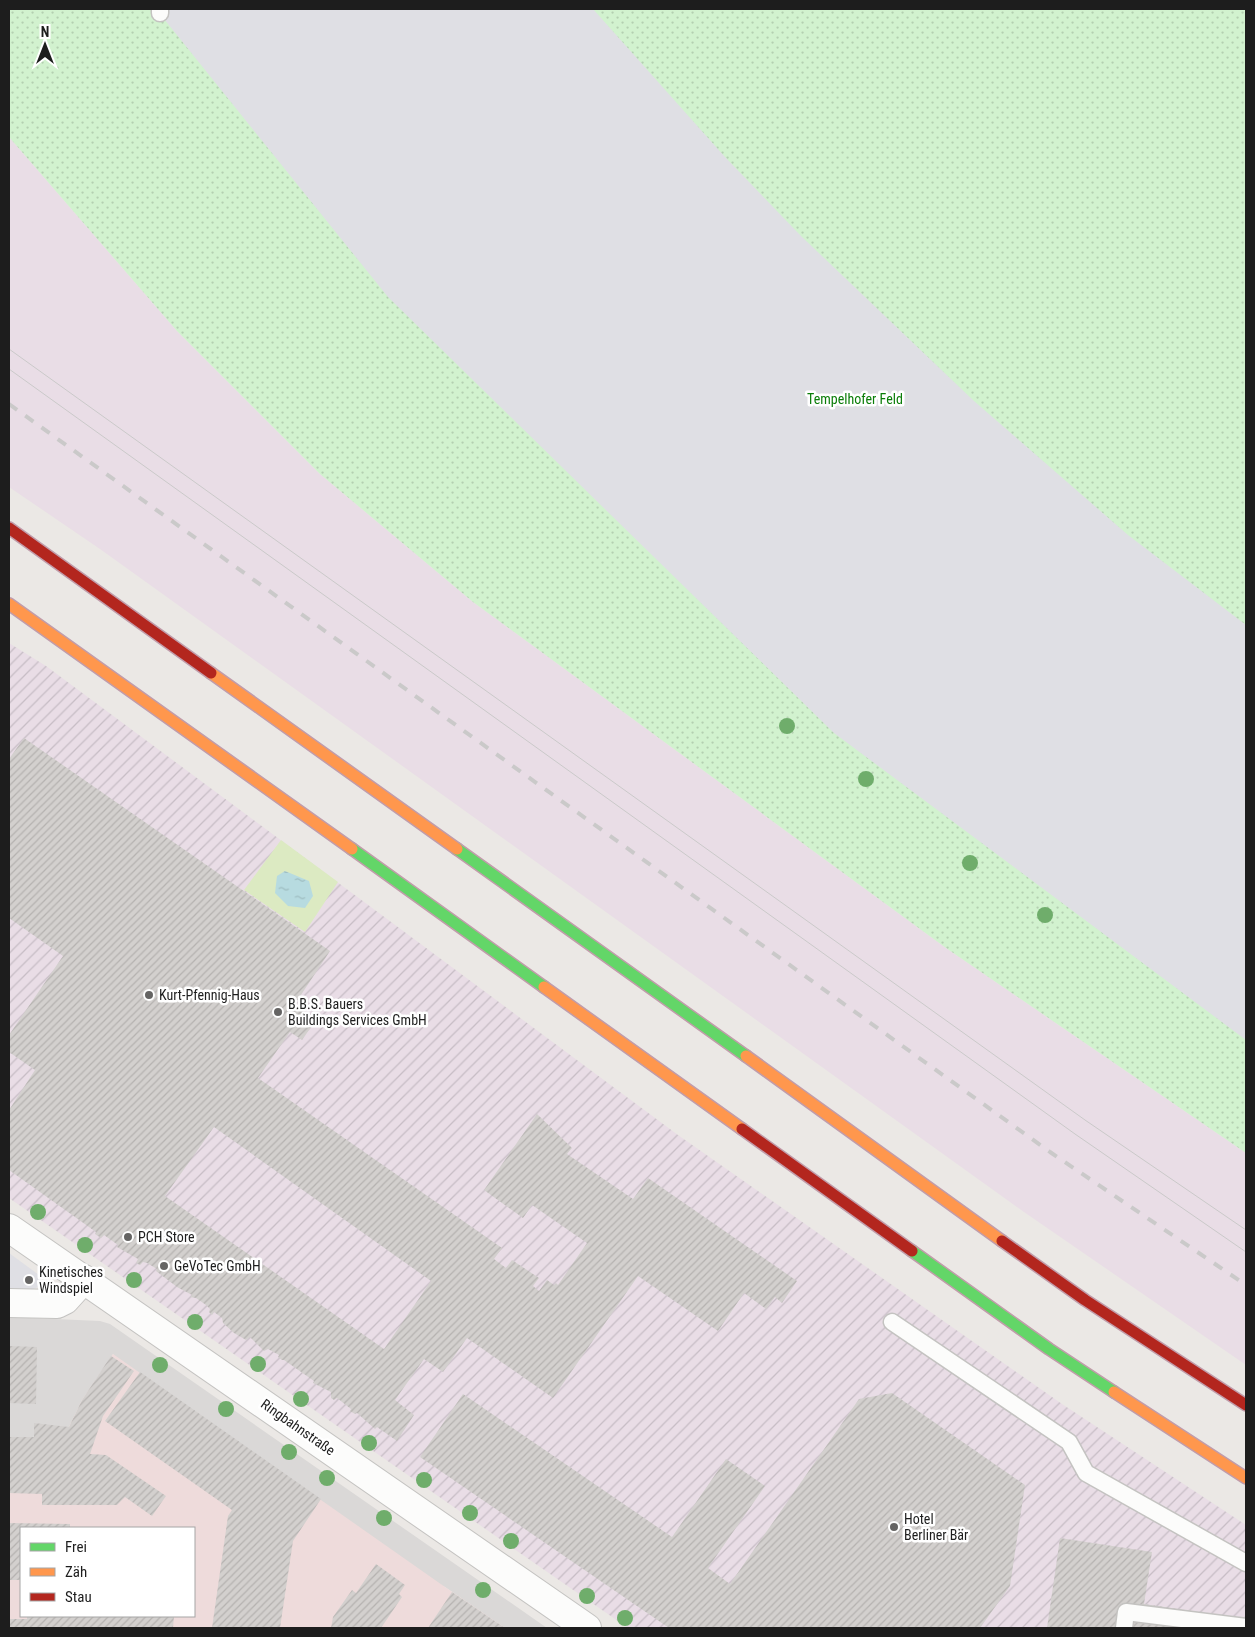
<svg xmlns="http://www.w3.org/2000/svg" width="1255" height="1637" viewBox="0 0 1255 1637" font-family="'Roboto Condensed',sans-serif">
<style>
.residential{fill:#dad8d7}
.commercial{fill:#eedbdb;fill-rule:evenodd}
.industrial{fill:url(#industrial-furrows)}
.railway{fill:#e9dde6}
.grass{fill:#dceac2}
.park{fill:url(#park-dots)}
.plaza{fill:#dfdfe4}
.water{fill:url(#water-ripples)}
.building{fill:url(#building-hatch);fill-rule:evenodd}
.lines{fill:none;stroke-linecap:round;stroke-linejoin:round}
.lane-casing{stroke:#c4c3c1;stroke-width:19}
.street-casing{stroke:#c4c3c1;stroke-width:30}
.fast-casing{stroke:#c19caa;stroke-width:14}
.slow-casing{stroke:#c19caa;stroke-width:14}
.jam-casing{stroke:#c19caa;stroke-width:14}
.lane{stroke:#fcfcfb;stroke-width:16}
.street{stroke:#fcfcfb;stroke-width:28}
.fast{stroke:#63d668;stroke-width:11}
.slow{stroke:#ff974d;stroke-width:11}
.jam{stroke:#b3261e;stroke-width:11}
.tram{stroke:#cac9c9;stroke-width:1}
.rail{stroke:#cac9c9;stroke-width:4;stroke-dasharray:10 10;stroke-linecap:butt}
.tree{fill:#6fad6b}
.poi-dot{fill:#656463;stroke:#fff;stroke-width:2}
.labels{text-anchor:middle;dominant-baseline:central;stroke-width:5;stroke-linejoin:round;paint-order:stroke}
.park-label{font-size:14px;fill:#0a7d08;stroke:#fff}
.poi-label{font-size:14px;fill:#1d1d1d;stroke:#fff;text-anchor:start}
.street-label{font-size:14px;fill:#1d1d1d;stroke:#fff}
</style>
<defs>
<pattern id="industrial-furrows" width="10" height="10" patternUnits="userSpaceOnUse" patternTransform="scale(1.25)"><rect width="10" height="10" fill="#e9dde6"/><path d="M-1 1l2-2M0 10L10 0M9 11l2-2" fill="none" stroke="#c7bdc5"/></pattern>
<pattern id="park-dots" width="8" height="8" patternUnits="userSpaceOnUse" patternTransform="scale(1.25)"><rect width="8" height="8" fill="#d2f2cf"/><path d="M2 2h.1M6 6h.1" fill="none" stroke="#b4cfb1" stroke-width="1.8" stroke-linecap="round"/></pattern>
<pattern id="water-ripples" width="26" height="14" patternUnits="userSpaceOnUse" patternTransform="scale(1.25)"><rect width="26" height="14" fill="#b7dbe0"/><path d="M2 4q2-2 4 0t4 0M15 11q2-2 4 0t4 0" fill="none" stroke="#9dbcc0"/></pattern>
<pattern id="building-hatch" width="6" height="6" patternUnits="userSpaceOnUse" patternTransform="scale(1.25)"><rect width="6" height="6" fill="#d3d0ce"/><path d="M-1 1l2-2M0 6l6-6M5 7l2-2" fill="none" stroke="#b5b2b0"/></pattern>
</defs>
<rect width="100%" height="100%" fill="#ebe8e5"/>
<polygon class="residential" points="9,1317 100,1321 110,1324 547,1628 505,1628 445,1587 232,1510 113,1354 82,1400 69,1427 64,1453 9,1449"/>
<path class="commercial" d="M113 1354 445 1587 505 1628H9V1449L63 1453 69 1427 82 1400ZM21 1528H194V1616H21Z"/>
<polygon class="industrial" points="9,643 46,666 678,1135 1062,1404 1246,1525 1246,1628 628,1628 9,1198"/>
<polygon class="railway" points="9,137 177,331 320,474 473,602 946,948 1246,1153 1246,1365 1024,1212 100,549 9,487"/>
<polygon class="grass" points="281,840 338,882 305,932 244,890"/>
<polygon class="park" points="9,9 1246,9 1246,1153 946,948 473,602 320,474 177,331 9,137"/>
<g class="plaza">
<polygon points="156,9 593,9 725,157 801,236 974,401 1128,535 1246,625 1246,1040 834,733 388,297"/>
<polygon points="9,1253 39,1275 42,1281 40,1286 31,1290 9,1288"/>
</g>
<polygon class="water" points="285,871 309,881 313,896 305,908 288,906 275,893 277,876"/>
<g class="building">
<path d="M24 738 330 951 295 1004 316 1020 302 1040 290 1032 258 1078 502 1248 494 1259 506 1268 512 1260 539 1278 533 1286 539 1291 547 1280 554 1285 556 1283 558 1285 587 1243 532 1205 523 1218 484 1190 537 1114 572 1148 567 1154 633 1199 648 1178 797 1281 782 1303 775 1297 766 1309 744 1293 718 1331 638 1276 553 1398 467 1338 443 1372 424 1359 395 1400 414 1415 397 1441 377 1427 375 1429 357 1413 355 1414 350 1411 351 1409 337 1398 334 1400 331 1398V1392L313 1383 314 1381 284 1360H282L278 1357 279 1355 268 1349 264 1351 250 1337 246 1340 234 1333 223 1323 222 1318 214 1312 212 1315 209 1312 210 1309 206 1305 196 1298 190 1297 192 1295 177 1287 156 1271 157 1269 147 1263 143 1262 140 1265 136 1263 138 1259 117 1247 118 1245 104 1235 101 1238 95 1234 96 1232 9 1170V1110L35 1070 9 1052V1035L63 956 9 918V759ZM214 1127 431 1281 384 1349 165 1196Z"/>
<polygon points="9,1346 37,1347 36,1404 9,1403"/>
<polygon points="111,1356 134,1371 103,1416 90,1454 106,1455 166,1496 152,1516 125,1497 117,1505 42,1505 42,1494 9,1493 9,1437 34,1437 34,1423 69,1427 82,1400"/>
<polygon points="140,1372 321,1499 293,1541 280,1628 212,1628 228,1516 232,1510 105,1421"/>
<polygon points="892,1393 1025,1485 1010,1586 980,1628 669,1628 420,1457 463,1394 672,1537 726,1459 765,1486 708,1568 730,1584 859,1399"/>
<polygon points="9,1523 70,1524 70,1528 21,1528 21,1580 9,1580"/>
<polygon points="1060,1538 1152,1552 1144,1604 1246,1619 1244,1628 1047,1628"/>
<polygon points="376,1564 405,1585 399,1594 402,1597 381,1628 331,1628 333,1617 352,1590 356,1593"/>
<polygon points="452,1592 505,1628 428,1628"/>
<polygon points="27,1616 174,1616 173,1628 9,1628 9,1619 27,1619"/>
</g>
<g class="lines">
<defs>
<g id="lane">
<polyline points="160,13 160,9"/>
<polyline points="892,1322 1069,1442 1086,1473 1246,1563"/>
<polyline points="1124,1628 1126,1612 1246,1627"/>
</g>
<g id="street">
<polyline points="9,1228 587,1628"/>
<polyline points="9,1303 57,1304 65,1300 84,1279"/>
</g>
<g id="fast">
<polyline points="352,849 544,987"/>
<polyline points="457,849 746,1056"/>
<polyline points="912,1251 1049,1349 1114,1392"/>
</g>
<g id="slow">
<polyline points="9,604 352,849"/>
<polyline points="211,673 457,849"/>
<polyline points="544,987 742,1129"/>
<polyline points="746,1056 1002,1241"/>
<polyline points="1114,1392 1246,1478"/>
</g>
<g id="jam">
<polyline points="9,528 211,673"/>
<polyline points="742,1129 912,1251"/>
<polyline points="1002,1241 1085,1300 1246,1405"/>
</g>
</defs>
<use href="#lane" class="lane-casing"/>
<use href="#street" class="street-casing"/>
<use href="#fast" class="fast-casing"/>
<use href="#slow" class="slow-casing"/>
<use href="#jam" class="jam-casing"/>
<use href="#lane" class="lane"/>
<use href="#street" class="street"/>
<use href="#fast" class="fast"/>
<use href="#slow" class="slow"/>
<use href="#jam" class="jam"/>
<g class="tram">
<polyline points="9,349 1085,1120 1246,1230"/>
<polyline points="9,369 1075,1134 1246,1252"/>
</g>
<polyline class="rail" points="9,404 1050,1152 1246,1285"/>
</g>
<g class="tree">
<circle cx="787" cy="726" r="8"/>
<circle cx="866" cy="779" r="8"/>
<circle cx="970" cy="863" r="8"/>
<circle cx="1045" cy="915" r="8"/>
<circle cx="38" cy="1212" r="8"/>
<circle cx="85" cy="1245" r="8"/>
<circle cx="134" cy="1280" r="8"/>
<circle cx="195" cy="1322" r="8"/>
<circle cx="258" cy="1364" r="8"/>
<circle cx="160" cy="1365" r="8"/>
<circle cx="301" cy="1399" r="8"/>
<circle cx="226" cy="1409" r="8"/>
<circle cx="369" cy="1443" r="8"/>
<circle cx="289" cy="1452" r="8"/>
<circle cx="327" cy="1478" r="8"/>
<circle cx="424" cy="1480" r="8"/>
<circle cx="470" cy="1513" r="8"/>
<circle cx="384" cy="1518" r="8"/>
<circle cx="511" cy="1541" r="8"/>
<circle cx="483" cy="1590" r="8"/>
<circle cx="587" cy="1596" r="8"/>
<circle cx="625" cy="1618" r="8"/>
</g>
<g class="poi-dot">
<circle cx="149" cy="995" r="5"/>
<circle cx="278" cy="1012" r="5"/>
<circle cx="128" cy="1237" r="5"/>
<circle cx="164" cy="1266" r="5"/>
<circle cx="29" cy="1280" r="5"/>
<circle cx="894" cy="1527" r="5"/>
</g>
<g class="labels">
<g class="park-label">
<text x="855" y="399">Tempelhofer Feld</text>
</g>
<g class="poi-label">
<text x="159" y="995">Kurt-Pfennig-Haus</text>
<text x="288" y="1004">B.B.S. Bauers<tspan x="288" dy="16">Buildings Services GmbH</tspan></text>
<text x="138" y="1237">PCH Store</text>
<text x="174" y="1266">GeVoTec GmbH</text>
<text x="39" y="1272">Kinetisches<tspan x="39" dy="16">Windspiel</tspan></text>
<text x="904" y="1519">Hotel<tspan x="904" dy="16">Berliner Bär</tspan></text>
</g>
<g class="street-label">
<text transform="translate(298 1427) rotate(35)">Ringbahnstraße</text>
</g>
</g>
<rect width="1255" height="1637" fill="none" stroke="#1d1d1d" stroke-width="20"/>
<rect x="20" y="1527" width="175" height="90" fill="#ffffff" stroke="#a5a5a5"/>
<rect x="30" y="1543" width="25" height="8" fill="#63d668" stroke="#a5a5a5"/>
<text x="65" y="1552" font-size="15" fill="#1d1d1d">Frei</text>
<rect x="30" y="1568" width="25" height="8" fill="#ff974d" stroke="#a5a5a5"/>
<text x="65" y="1577" font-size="15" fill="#1d1d1d">Zäh</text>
<rect x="30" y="1593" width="25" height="8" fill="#b3261e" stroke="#a5a5a5"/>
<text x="65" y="1602" font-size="15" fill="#1d1d1d">Stau</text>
<g transform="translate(45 45)" stroke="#ffffff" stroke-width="4" paint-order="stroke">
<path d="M0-4L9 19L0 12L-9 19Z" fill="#1d1d1d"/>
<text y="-8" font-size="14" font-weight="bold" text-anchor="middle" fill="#1d1d1d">N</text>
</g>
</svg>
